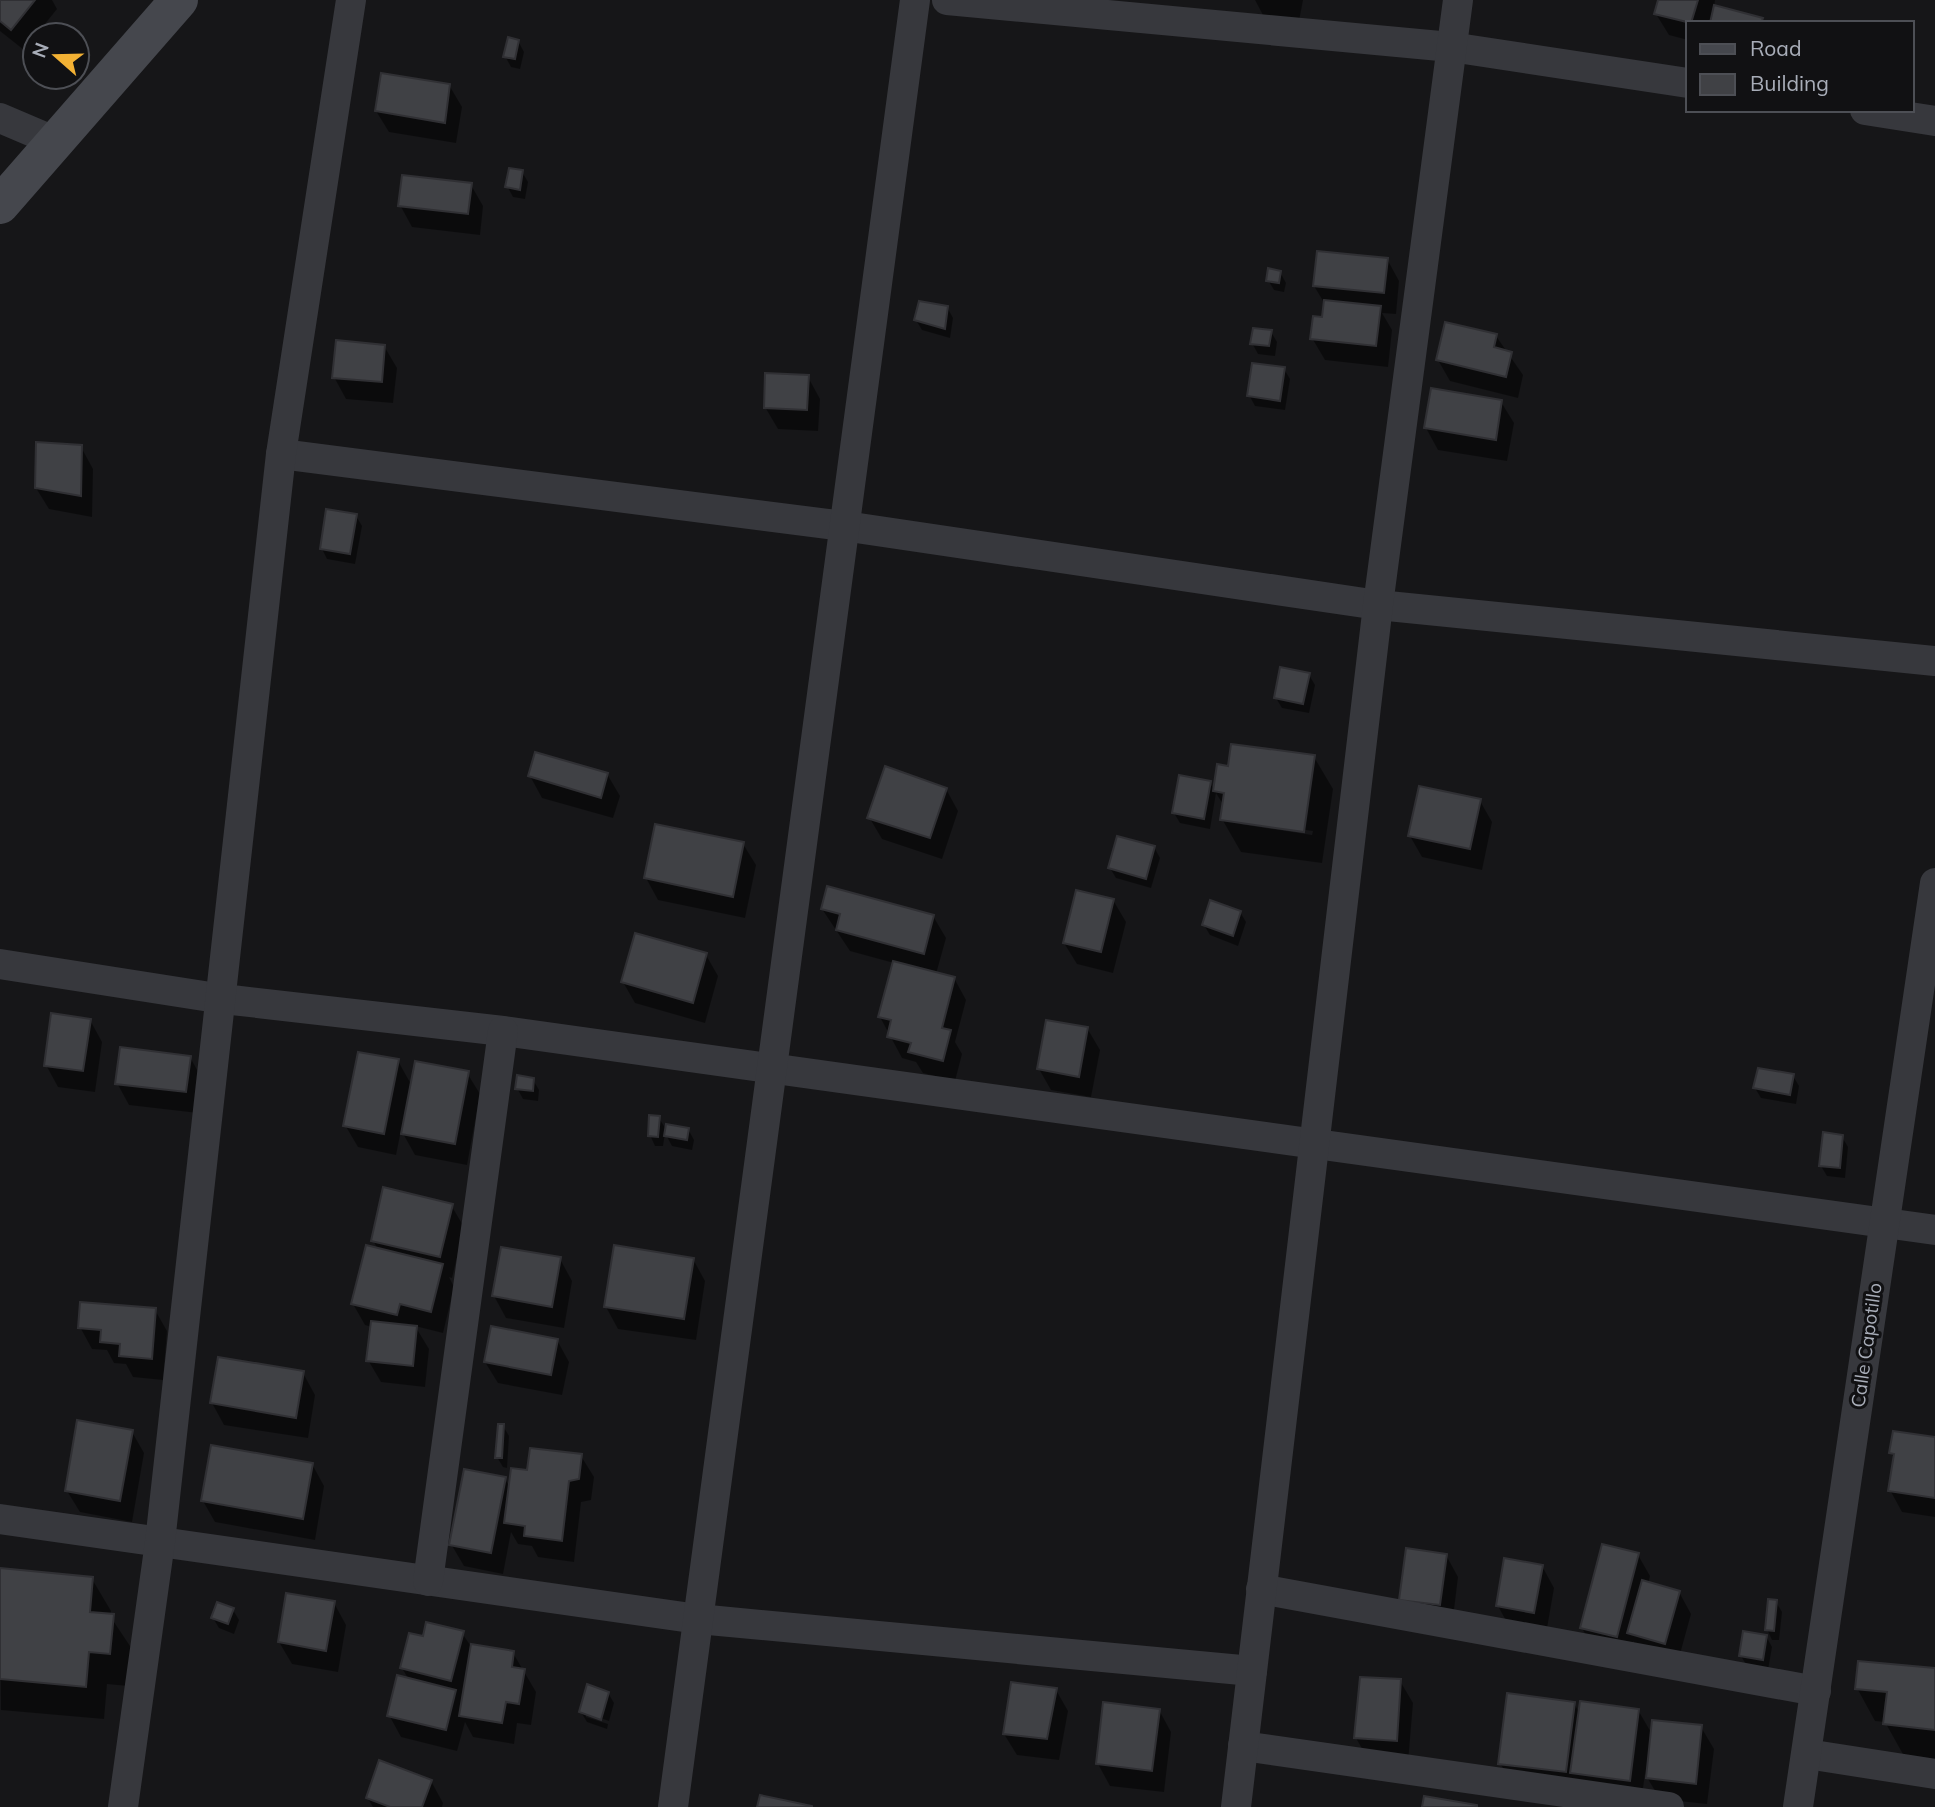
<svg xmlns="http://www.w3.org/2000/svg" width="1935" height="1807" viewBox="0 0 1935 1807" font-family="Mulish,sans-serif">
<style>
.shadow{fill:#0007;fill-rule:evenodd}
.building{fill:#404145;stroke:#303034;stroke-width:2}
.lines{fill:none;stroke-linecap:round;stroke-linejoin:round}
.street{stroke:#37383d;stroke-width:30}
.secondary{stroke:#45474d;stroke-width:38}
.labels{text-anchor:middle;dominant-baseline:central;stroke-width:6;stroke-linejoin:round;paint-order:stroke}
.street-label{font-size:19px;fill:#a8adb8;stroke:#111113}
</style>
<rect width="100%" height="100%" fill="#161618"/>
<g class="shadow">
<polygon points="0,0 52,0 57,9 24,50 0,31"/>
<polygon points="1255,0 1303,0 1299,21 1263,15"/>
<polygon points="1660,0 1715,0 1714,7 1762,19 1764,23 1688,23 1688,40 1669,35 1656,14"/>
<polygon points="518,41 524,52 520,69 511,67 505,56"/>
<polygon points="449,85 462,107 456,143 389,132 376,111"/>
<polygon points="522,172 528,182 525,199 513,197 507,186"/>
<polygon points="471,185 483,206 480,235 412,227 400,205"/>
<polygon points="1387,259 1399,281 1396,314 1382,313 1392,330 1388,367 1325,360 1312,338 1324,319 1325,304 1314,286"/>
<polygon points="1280,272 1286,283 1284,292 1274,290 1268,280"/>
<polygon points="947,307 953,318 950,338 922,330 916,320"/>
<polygon points="1271,332 1277,342 1275,356 1258,354 1252,343"/>
<polygon points="1496,336 1523,375 1518,398 1450,381 1438,360"/>
<polygon points="384,346 397,368 393,403 346,399 334,377"/>
<polygon points="1284,369 1290,379 1285,410 1255,406 1249,395"/>
<polygon points="808,377 820,399 818,431 778,429 765,407"/>
<polygon points="1501,402 1514,423 1507,461 1438,450 1426,428"/>
<polygon points="81,447 93,469 92,517 49,509 36,488"/>
<polygon points="356,516 362,526 355,564 327,559 322,549"/>
<polygon points="1309,675 1315,685 1309,713 1282,708 1276,698"/>
<path d="M1314 757 1333 789 1322 863 1241 852 1222 819 1224 806 1216 793 1210 829 1180 823 1174 813 1210 783 1215 792 1219 766 1230 768ZM1240 821 1313 831 1312 835 1240 824Z"/>
<polygon points="607,774 620,796 613,818 542,798 530,776"/>
<polygon points="946,789 958,811 942,859 882,839 869,817"/>
<polygon points="1480,801 1492,822 1482,870 1422,857 1410,836"/>
<polygon points="743,844 756,865 745,918 658,900 646,878"/>
<polygon points="1154,847 1160,858 1151,888 1116,878 1110,868"/>
<polygon points="1113,900 1126,922 1113,973 1077,964 1064,943"/>
<polygon points="822,909 933,916 946,938 936,974 954,978 966,1000 955,1042 962,1054 955,1081 923,1073 916,1062 902,1058 880,1017 894,963 850,951"/>
<polygon points="1240,912 1246,922 1238,946 1210,935 1204,925"/>
<polygon points="706,955 718,976 705,1023 635,1003 623,982"/>
<polygon points="90,1020 102,1042 95,1092 58,1087 46,1065"/>
<polygon points="1087,1028 1100,1050 1091,1097 1051,1090 1039,1069"/>
<polygon points="190,1057 202,1079 198,1113 129,1105 117,1083"/>
<polygon points="398,1061 412,1086 467,1073 480,1094 467,1165 415,1155 401,1130 396,1155 358,1147 345,1125"/>
<polygon points="1793,1076 1799,1086 1796,1104 1761,1098 1755,1088"/>
<polygon points="533,1080 539,1090 538,1101 523,1099 517,1088"/>
<polygon points="659,1118 667,1131 688,1129 694,1140 692,1150 672,1146 665,1133 663,1146 655,1146 650,1135"/>
<polygon points="1842,1137 1848,1147 1845,1178 1827,1176 1821,1166"/>
<polygon points="451,1205 464,1227 452,1278 449,1277 454,1287 443,1333 415,1326 429,1349 425,1387 381,1382 368,1360 372,1327 365,1325 353,1304 378,1250 373,1240"/>
<polygon points="560,1259 572,1281 564,1328 506,1318 494,1296"/>
<polygon points="693,1259 705,1281 696,1340 618,1329 606,1307"/>
<polygon points="155,1310 167,1331 163,1380 133,1377 126,1364 114,1363 107,1350 92,1349 80,1327"/>
<polygon points="557,1340 569,1362 562,1395 498,1383 485,1362"/>
<polygon points="303,1373 315,1395 308,1438 224,1425 212,1403"/>
<polygon points="503,1426 509,1436 507,1468 503,1467 497,1457"/>
<polygon points="132,1432 144,1453 132,1522 80,1512 67,1491"/>
<polygon points="1935,1439 1935,1517 1902,1512 1890,1490 1895,1460 1891,1453"/>
<polygon points="581,1456 594,1477 591,1500 581,1502 574,1562 538,1557 532,1546 518,1544 511,1532 503,1574 464,1566 451,1544 505,1479 510,1488 528,1472"/>
<polygon points="312,1464 324,1486 315,1540 215,1522 203,1501"/>
<polygon points="1446,1555 1458,1577 1452,1626 1401,1599"/>
<polygon points="1638,1555 1650,1576 1648,1584 1679,1592 1691,1614 1677,1665 1641,1655 1633,1641 1629,1658 1594,1650 1582,1628"/>
<polygon points="1542,1566 1554,1588 1546,1634 1510,1628 1498,1606"/>
<polygon points="0,1570 92,1579 111,1611 110,1616 132,1649 128,1686 107,1684 104,1719 1,1710"/>
<polygon points="1776,1602 1782,1612 1779,1640 1772,1640 1767,1629"/>
<polygon points="334,1603 346,1625 338,1672 292,1664 279,1642"/>
<polygon points="233,1610 239,1620 234,1634 219,1628 213,1618"/>
<polygon points="462,1633 470,1645 513,1653 536,1692 531,1725 517,1723 514,1744 473,1737 465,1722 457,1751 401,1737 389,1715 409,1680 402,1668 424,1638"/>
<polygon points="1766,1636 1772,1647 1768,1670 1747,1666 1741,1656"/>
<polygon points="1935,1670 1935,1760 1904,1756 1885,1722 1875,1721 1857,1688"/>
<polygon points="1400,1681 1413,1703 1408,1762 1368,1759 1356,1738"/>
<polygon points="1056,1690 1068,1711 1059,1760 1017,1755 1004,1734"/>
<polygon points="608,1693 614,1703 609,1721 586,1713 586,1717 608,1724 607,1729 587,1722 581,1712"/>
<polygon points="1574,1703 1580,1714 1638,1710 1652,1734 1701,1727 1714,1749 1707,1804 1660,1799 1645,1774 1641,1802 1513,1785 1500,1763"/>
<polygon points="1159,1710 1171,1732 1164,1792 1110,1786 1098,1764"/>
<polygon points="431,1781 443,1803 442,1807 373,1807 367,1797"/>
</g>
<g class="building">
<polygon points="0,0 35,0 11,30 0,21"/>
<polygon points="1658,0 1698,0 1691,23 1654,14"/>
<polygon points="1714,5 1763,18 1761,23 1710,23"/>
<polygon points="508,37 519,40 515,59 503,57"/>
<polygon points="381,73 450,84 445,123 375,111"/>
<polygon points="509,168 523,170 520,190 505,187"/>
<polygon points="402,175 472,183 468,214 398,206"/>
<polygon points="1317,251 1388,258 1384,293 1313,286"/>
<polygon points="1268,268 1281,271 1279,283 1266,281"/>
<polygon points="1324,300 1381,306 1376,346 1310,339 1313,316 1322,317"/>
<polygon points="919,301 948,306 945,329 914,320"/>
<polygon points="1445,322 1497,334 1494,347 1512,352 1506,377 1436,360"/>
<polygon points="1253,328 1272,330 1269,346 1250,344"/>
<polygon points="336,340 385,345 382,382 332,378"/>
<polygon points="1252,363 1285,367 1280,401 1247,396"/>
<polygon points="765,373 809,375 807,410 764,408"/>
<polygon points="1431,388 1502,400 1496,440 1424,428"/>
<polygon points="36,442 82,445 81,496 35,488"/>
<polygon points="326,509 357,514 350,554 320,549"/>
<polygon points="1280,667 1310,673 1303,704 1274,698"/>
<polygon points="1231,744 1315,755 1304,832 1220,820 1224,793 1213,791 1217,764 1228,766"/>
<polygon points="535,752 608,773 601,798 528,776"/>
<polygon points="885,766 947,788 930,838 867,818"/>
<polygon points="1179,775 1211,781 1204,819 1172,813"/>
<polygon points="1419,786 1481,799 1470,849 1408,836"/>
<polygon points="655,824 744,842 733,897 644,878"/>
<polygon points="1117,836 1155,846 1146,879 1108,868"/>
<polygon points="827,886 934,915 924,954 836,930 840,914 821,909"/>
<polygon points="1076,890 1114,899 1101,952 1063,943"/>
<polygon points="1210,900 1241,911 1233,936 1202,925"/>
<polygon points="635,933 707,953 693,1003 621,982"/>
<polygon points="893,961 955,977 942,1028 951,1030 943,1061 908,1052 911,1043 887,1037 891,1020 878,1017"/>
<polygon points="51,1013 91,1019 83,1071 44,1066"/>
<polygon points="1046,1020 1088,1027 1079,1077 1037,1069"/>
<polygon points="120,1047 191,1056 186,1092 115,1084"/>
<polygon points="358,1052 399,1059 384,1134 343,1126"/>
<polygon points="415,1061 469,1071 455,1144 401,1134"/>
<polygon points="1758,1068 1794,1074 1790,1095 1753,1088"/>
<polygon points="517,1075 534,1078 533,1091 515,1089"/>
<polygon points="649,1115 660,1116 658,1137 648,1136"/>
<polygon points="666,1124 689,1128 687,1140 664,1136"/>
<polygon points="1823,1132 1843,1135 1840,1168 1819,1166"/>
<polygon points="383,1187 453,1204 440,1257 371,1241"/>
<polygon points="366,1245 443,1264 431,1312 400,1304 397,1315 351,1304"/>
<polygon points="614,1245 694,1258 684,1319 604,1307"/>
<polygon points="501,1247 561,1257 552,1307 492,1296"/>
<polygon points="80,1302 156,1308 152,1359 119,1356 120,1344 100,1342 101,1330 78,1328"/>
<polygon points="371,1321 417,1326 413,1366 366,1361"/>
<polygon points="491,1326 558,1339 551,1375 484,1362"/>
<polygon points="218,1357 304,1371 296,1418 210,1403"/>
<polygon points="77,1420 133,1430 120,1501 65,1491"/>
<polygon points="498,1424 504,1424 502,1458 495,1458"/>
<polygon points="1893,1431 1935,1437 1935,1498 1888,1491 1894,1454 1889,1453"/>
<polygon points="211,1445 313,1463 303,1519 201,1501"/>
<polygon points="530,1448 582,1454 579,1479 569,1481 562,1541 524,1536 525,1526 504,1523 511,1468 527,1470"/>
<polygon points="464,1469 506,1477 491,1553 449,1545"/>
<polygon points="1602,1544 1639,1553 1617,1637 1580,1628"/>
<polygon points="1406,1548 1447,1554 1440,1605 1399,1600"/>
<polygon points="1504,1558 1543,1565 1534,1613 1496,1606"/>
<polygon points="0,1568 93,1577 90,1612 114,1614 110,1654 89,1652 86,1687 0,1679"/>
<polygon points="1642,1580 1680,1591 1665,1644 1627,1633"/>
<polygon points="286,1593 335,1601 326,1651 278,1642"/>
<polygon points="1768,1599 1777,1600 1774,1631 1765,1630"/>
<polygon points="217,1602 234,1608 228,1624 211,1618"/>
<polygon points="426,1622 464,1631 451,1681 400,1668 409,1633 423,1636"/>
<polygon points="1743,1631 1767,1635 1763,1660 1739,1656"/>
<polygon points="471,1644 514,1651 512,1667 525,1669 519,1704 506,1702 502,1723 459,1716"/>
<polygon points="1858,1661 1935,1668 1935,1730 1883,1724 1887,1692 1855,1689"/>
<polygon points="397,1675 456,1690 446,1730 387,1716"/>
<polygon points="1360,1677 1401,1679 1397,1741 1354,1738"/>
<polygon points="1011,1682 1057,1688 1047,1739 1003,1734"/>
<polygon points="587,1684 609,1692 601,1720 579,1712"/>
<polygon points="1507,1693 1575,1702 1566,1772 1498,1764"/>
<polygon points="1580,1701 1639,1709 1630,1781 1570,1773"/>
<polygon points="1103,1702 1160,1709 1152,1771 1096,1764"/>
<polygon points="1652,1720 1702,1725 1696,1784 1646,1778"/>
<polygon points="379,1760 432,1780 422,1807 390,1807 366,1798"/>
<polygon points="760,1795 812,1806 812,1807 757,1807"/>
<polygon points="1424,1796 1477,1805 1477,1807 1422,1807"/>
</g>
<g class="lines">
<g class="street">
<polyline points="947,0 1451,47 1688,83"/>
<polyline points="1865,110 1935,121"/>
<polyline points="0,118 54,141"/>
<polyline points="281,454 844,526 1378,605 1935,661"/>
<polyline points="0,964 223,999 503,1031 1935,1230"/>
<polyline points="0,1519 698,1619 1252,1671"/>
<polyline points="428,1581 503,1031"/>
<polyline points="1261,1589 1816,1691"/>
<polyline points="1243,1746 1669,1807"/>
<polyline points="1807,1754 1935,1774"/>
<polyline points="123,1807 160,1542 281,454 351,0"/>
<polyline points="673,1807 915,0"/>
<polyline points="1236,1807 1378,605 1458,0"/>
<polyline points="1798,1807 1935,883"/>
</g>
<polyline class="secondary" points="0,205 179,0"/>
</g>
<g class="labels">
<g class="street-label">
<text transform="translate(1866 1345) rotate(-82)">Calle Capotillo</text>
</g>
</g>
<rect x="1686" y="21" width="228" height="91" fill="#111113" stroke="#4d4f55" stroke-width="2"/>
<rect x="1700" y="44" width="35" height="10" fill="#45474d" stroke="#4d4f55" stroke-width="2"/>
<text x="1750" y="56" font-size="21" fill="#a8adb8">Road</text>
<rect x="1700" y="74" width="35" height="21" fill="#404145" stroke="#4d4f55" stroke-width="2"/>
<text x="1750" y="91" font-size="21" fill="#a8adb8">Building</text>
<g transform="translate(56 56) rotate(290)"><circle r="33" fill="#111113" stroke="#4d4f55" stroke-width="2"/>
<path d="M0-5L12 26L0 18L-12 26Z" fill="#f2b134"/>
<text y="-10" font-size="19" font-weight="bold" text-anchor="middle" fill="#a8adb8">N</text>
</g>
</svg>
